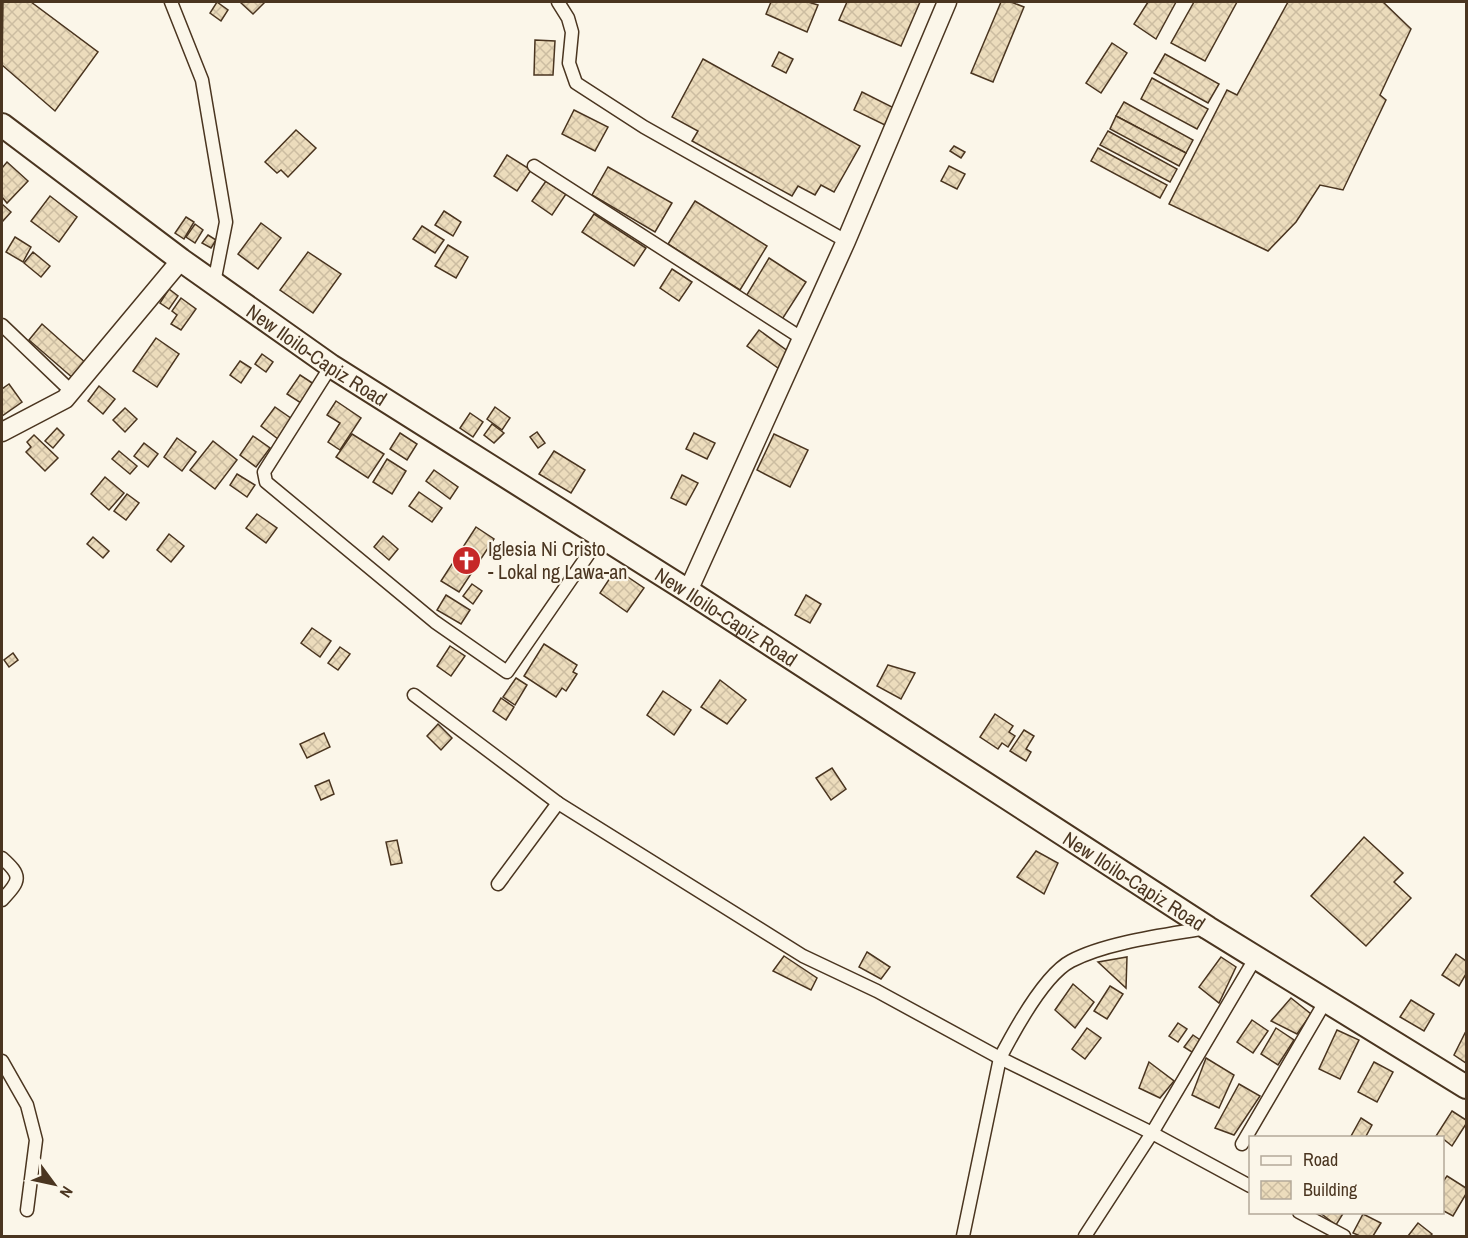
<svg xmlns="http://www.w3.org/2000/svg" width="1468" height="1238" viewBox="0 0 1468 1238" font-family="'Archivo Narrow',sans-serif">
<style>
.building{fill:url(#building-cross-hatch);stroke:#4a3520;stroke-width:1.5}
.lines{fill:none;stroke-linecap:round;stroke-linejoin:round}
.street-casing{stroke:#4a3520;stroke-width:15}
.secondary-casing{stroke:#4a3520;stroke-width:21}
.highway-casing{stroke:#4a3520;stroke-width:26}
.street{stroke:#fbf6e9;stroke-width:12}
.secondary{stroke:#fbf6e9;stroke-width:18}
.highway{stroke:#fbf6e9;stroke-width:22}
.labels{text-anchor:middle;dominant-baseline:central;stroke-width:4.5;stroke-linejoin:round;paint-order:stroke}
.street-label{font-size:20px;fill:#4a3520;stroke:#fbf6e9}
.poi-label{font-size:20px;fill:#4a3520;stroke:#fbf6e9;text-anchor:start}
</style>
<defs>
<pattern id="building-cross-hatch" width="8" height="8" patternUnits="userSpaceOnUse" patternTransform="scale(1.5)"><rect width="8" height="8" fill="#ecdcbc"/><path d="M0 0l8 8M0 8l8-8" fill="none" stroke="#ccbda1"/></pattern>
</defs>
<rect width="100%" height="100%" fill="#fbf6e9"/>
<g class="building">
<polygon points="3,2 31,2 98,52 55,111 2,65"/>
<polygon points="217,2 228,10 221,21 210,13"/>
<polygon points="240,2 265,2 253,14"/>
<polygon points="771,2 808,2 818,5 807,32 766,14"/>
<polygon points="847,2 920,2 901,46 839,20"/>
<polygon points="1001,2 1011,2 1024,7 993,82 971,73"/>
<polygon points="1148,2 1176,2 1156,39 1134,24"/>
<polygon points="1194,2 1237,2 1205,61 1171,43"/>
<polygon points="1288,2 1383,2 1411,29 1380,95 1386,100 1343,190 1320,185 1296,222 1268,251 1169,204 1227,90 1237,95"/>
<polygon points="535,40 555,41 553,75 534,75"/>
<polygon points="1112,43 1127,53 1101,93 1086,83"/>
<polygon points="779,52 793,59 786,73 772,66"/>
<polygon points="1165,54 1219,84 1208,103 1154,73"/>
<polygon points="703,59 860,146 834,192 821,185 815,195 798,186 792,196 692,141 698,131 672,117"/>
<polygon points="1152,78 1208,109 1197,129 1141,99"/>
<polygon points="862,92 898,110 889,127 854,110"/>
<polygon points="1124,102 1193,140 1186,153 1116,116"/>
<polygon points="574,110 608,127 595,151 562,134"/>
<polygon points="1116,116 1186,153 1179,166 1110,129"/>
<polygon points="296,130 316,148 288,177 281,170 277,173 265,162"/>
<polygon points="1108,131 1177,169 1170,182 1100,145"/>
<polygon points="954,146 965,152 961,158 950,151"/>
<polygon points="1098,148 1167,185 1160,198 1091,161"/>
<polygon points="507,155 531,170 517,191 494,176"/>
<polygon points="7,162 28,181 7,203 2,197 2,168"/>
<polygon points="949,166 965,174 957,189 941,181"/>
<polygon points="608,167 672,203 655,232 592,195"/>
<polygon points="546,181 566,194 552,215 532,201"/>
<polygon points="50,196 77,217 59,242 31,221"/>
<polygon points="695,201 767,246 740,290 668,244"/>
<polygon points="2,204 11,212 2,222"/>
<polygon points="444,211 461,222 453,236 435,225"/>
<polygon points="594,214 646,248 634,266 582,232"/>
<polygon points="186,217 194,222 184,239 175,233"/>
<polygon points="261,223 281,238 258,269 238,254"/>
<polygon points="195,224 203,230 195,243 186,237"/>
<polygon points="422,226 444,240 435,253 413,239"/>
<polygon points="208,235 216,240 211,248 202,243"/>
<polygon points="15,237 31,247 23,262 6,252"/>
<polygon points="448,245 468,257 456,278 435,266"/>
<polygon points="33,252 50,266 41,277 24,263"/>
<polygon points="308,252 341,274 313,313 280,290"/>
<polygon points="769,258 806,282 781,321 745,298"/>
<polygon points="672,269 692,282 679,301 660,288"/>
<polygon points="169,289 178,296 169,309 160,303"/>
<polygon points="181,298 196,309 181,330 171,324 177,315 172,311"/>
<polygon points="42,324 87,364 74,379 29,340"/>
<polygon points="759,330 789,352 778,368 747,346"/>
<polygon points="156,338 179,354 157,387 133,371"/>
<polygon points="262,354 273,362 266,372 255,364"/>
<polygon points="240,361 251,368 241,383 230,375"/>
<polygon points="300,375 317,386 304,405 287,394"/>
<polygon points="9,384 22,402 2,416 2,389"/>
<polygon points="99,386 115,399 103,414 88,401"/>
<polygon points="336,401 361,418 340,450 328,442 340,423 327,415"/>
<polygon points="275,407 292,419 278,439 261,426"/>
<polygon points="495,407 510,418 502,430 487,419"/>
<polygon points="125,408 137,419 125,432 113,420"/>
<polygon points="470,413 483,422 473,437 460,428"/>
<polygon points="492,424 504,433 494,443 484,435"/>
<polygon points="57,428 64,435 53,448 45,441"/>
<polygon points="537,432 545,443 538,448 530,437"/>
<polygon points="400,433 417,444 407,460 390,449"/>
<polygon points="694,433 715,443 707,459 686,449"/>
<polygon points="352,434 384,454 368,478 336,457"/>
<polygon points="774,434 808,450 790,487 757,470"/>
<polygon points="34,435 58,458 45,471 26,452 31,447 27,442"/>
<polygon points="253,436 270,448 256,467 240,455"/>
<polygon points="177,438 196,452 182,471 164,457"/>
<polygon points="213,441 237,460 215,489 190,470"/>
<polygon points="144,443 158,454 148,467 134,456"/>
<polygon points="119,451 137,466 130,474 112,459"/>
<polygon points="554,451 585,470 571,493 539,474"/>
<polygon points="387,459 406,471 392,494 373,482"/>
<polygon points="434,470 458,487 450,499 426,481"/>
<polygon points="237,474 255,485 247,497 230,485"/>
<polygon points="682,475 698,483 686,505 671,498"/>
<polygon points="105,477 124,493 109,510 91,494"/>
<polygon points="419,492 442,508 432,522 409,506"/>
<polygon points="127,494 139,503 126,520 114,511"/>
<polygon points="257,514 277,528 266,543 246,528"/>
<polygon points="476,527 494,539 459,592 441,581"/>
<polygon points="169,534 184,546 171,562 157,550"/>
<polygon points="383,536 398,549 389,560 374,547"/>
<polygon points="93,537 109,551 103,558 87,544"/>
<polygon points="616,569 644,588 627,612 600,593"/>
<polygon points="472,584 482,591 473,604 463,596"/>
<polygon points="446,595 470,610 461,624 437,610"/>
<polygon points="806,595 821,604 810,623 795,615"/>
<polygon points="312,628 331,641 320,657 301,643"/>
<polygon points="544,644 577,665 573,672 577,674 566,691 562,688 556,697 524,676"/>
<polygon points="450,646 465,656 451,676 437,666"/>
<polygon points="340,647 350,654 338,670 328,663"/>
<polygon points="13,653 18,660 9,667 4,660"/>
<polygon points="888,665 915,673 901,699 877,686"/>
<polygon points="516,678 527,685 515,705 503,697"/>
<polygon points="720,680 746,700 727,724 701,707"/>
<polygon points="663,691 691,710 674,735 647,715"/>
<polygon points="501,698 514,707 506,720 493,711"/>
<polygon points="995,714 1013,726 1009,732 1015,736 1008,747 1002,743 998,749 980,737"/>
<polygon points="438,724 452,738 441,750 427,736"/>
<polygon points="1024,730 1034,736 1026,749 1031,752 1026,761 1010,751"/>
<polygon points="324,733 330,747 307,758 300,744"/>
<polygon points="832,768 846,789 831,800 816,778"/>
<polygon points="329,780 334,794 321,800 315,786"/>
<polygon points="1364,837 1403,873 1394,882 1411,898 1366,946 1311,896"/>
<polygon points="397,840 402,863 391,865 386,842"/>
<polygon points="1036,851 1058,863 1044,894 1017,877"/>
<polygon points="867,952 890,967 881,979 859,967"/>
<polygon points="1456,954 1466,961 1466,974 1459,986 1442,975"/>
<polygon points="784,956 817,978 811,990 773,971"/>
<polygon points="1127,957 1126,988 1098,962"/>
<polygon points="1221,957 1236,967 1219,1003 1199,987"/>
<polygon points="1073,984 1094,1002 1075,1028 1055,1010"/>
<polygon points="1110,986 1123,994 1107,1019 1094,1011"/>
<polygon points="1291,998 1311,1014 1297,1034 1271,1021"/>
<polygon points="1411,1000 1434,1014 1424,1031 1400,1017"/>
<polygon points="1252,1020 1268,1031 1253,1053 1237,1042"/>
<polygon points="1178,1023 1187,1029 1178,1042 1169,1036"/>
<polygon points="1087,1028 1101,1038 1085,1059 1072,1049"/>
<polygon points="1276,1028 1294,1040 1278,1065 1261,1054"/>
<polygon points="1337,1030 1359,1040 1340,1079 1319,1069"/>
<polygon points="1465,1033 1466,1034 1466,1063 1454,1055"/>
<polygon points="1193,1035 1203,1042 1195,1054 1184,1047"/>
<polygon points="1206,1058 1234,1075 1219,1108 1192,1095"/>
<polygon points="1149,1062 1174,1081 1160,1098 1139,1088"/>
<polygon points="1374,1062 1393,1072 1377,1102 1358,1092"/>
<polygon points="1239,1084 1260,1096 1234,1135 1215,1128"/>
<polygon points="1452,1111 1466,1120 1466,1124 1452,1146 1442,1138 1436,1136"/>
<polygon points="1361,1118 1372,1125 1365,1138 1350,1138"/>
<polygon points="1447,1176 1466,1188 1466,1194 1453,1216 1442,1210 1442,1183"/>
<polygon points="1319,1212 1344,1212 1336,1225"/>
<polygon points="1363,1214 1381,1223 1373,1236 1360,1236 1353,1233"/>
<polygon points="1418,1223 1432,1234 1430,1236 1408,1236"/>
</g>
<g class="lines">
<defs>
<g id="street">
<polyline points="171,2 202,80 226,222 214,283"/>
<polyline points="558,2 568,18 572,32 569,63 576,83 644,127 846,241"/>
<polyline points="534,166 803,339"/>
<polyline points="2,325 72,392"/>
<polyline points="331,366 264,472 266,482 435,622 507,672 601,536"/>
<polyline points="414,695 558,803 803,956 877,991 1000,1058 1152,1133 1250,1186"/>
<path d="M2 858C22 876 21 880 2 900"/>
<polyline points="498,884 558,803"/>
<polyline points="2,1061 27,1105 36,1140 27,1210"/>
<polyline points="1242,1144 1325,1002"/>
<polyline points="1299,1212 1344,1236"/>
<path d="M963 1236 1000 1058C1014 1031 1044 975 1071 961 1107 942 1166 935 1206 928"/>
<polyline points="1085,1236 1152,1133 1256,957"/>
</g>
<g id="secondary">
<polyline points="2,432 65,399 181,260"/>
<polyline points="688,591 846,241 947,2"/>
</g>
<g id="highway">
<path id="s1" d="M2 125 181 260 331 366 688 591 1208 928 1466 1087"/>
</g>
</defs>
<use href="#street" class="street-casing"/>
<use href="#secondary" class="secondary-casing"/>
<use href="#highway" class="highway-casing"/>
<use href="#street" class="street"/>
<use href="#secondary" class="secondary"/>
<use href="#highway" class="highway"/>
</g>
<defs>
<symbol id="church-disc" viewBox="-11 -11 22 22"><circle r="9.5" fill="#c62828" stroke="#fbf6e9"/><path d="M-1.2-6h2.4v3.5h3.3v2.4h-3.3V6h-2.4V-.1h-3.3v-2.4h3.3Z" fill="#fff"/></symbol>
</defs>
<g fill-rule="evenodd">
<use href="#church-disc" x="450" y="544" width="33" height="33"/>
</g>
<g class="labels">
<g class="street-label">
<text stroke="none"><textPath href="#s1" startOffset="390">New Iloilo-Capiz Road</textPath></text>
<text stroke="none"><textPath href="#s1" startOffset="876">New Iloilo-Capiz Road</textPath></text>
<text stroke="none"><textPath href="#s1" startOffset="1362">New Iloilo-Capiz Road</textPath></text>
</g>
<g class="poi-label">
<text x="488" y="548">Iglesia Ni Cristo<tspan x="488" dy="23">- Lokal ng Lawa-an</tspan></text>
</g>
</g>
<rect width="1468" height="1238" fill="none" stroke="#4a3520" stroke-width="6"/>
<rect x="1249" y="1136" width="195" height="78" fill="#fbf6e9" stroke="#b4a999" stroke-width="1.5"/>
<rect x="1261" y="1156" width="30" height="9" fill="#fbf6e9" stroke="#b4a999" stroke-width="1.5"/>
<text x="1303" y="1166" font-size="18" fill="#4a3520">Road</text>
<rect x="1261" y="1181" width="30" height="18" fill="url(#building-cross-hatch)" stroke="#b4a999" stroke-width="1.5"/>
<text x="1303" y="1196" font-size="18" fill="#4a3520">Building</text>
<g transform="translate(54 1184) rotate(123)" stroke="#fbf6e9" stroke-width="4.5" paint-order="stroke">
<path d="M0-4.5L10 22L0 15L-10 22Z" fill="#4a3520"/>
<text y="-9" font-size="16" font-weight="bold" text-anchor="middle" fill="#4a3520">N</text>
</g>
</svg>
